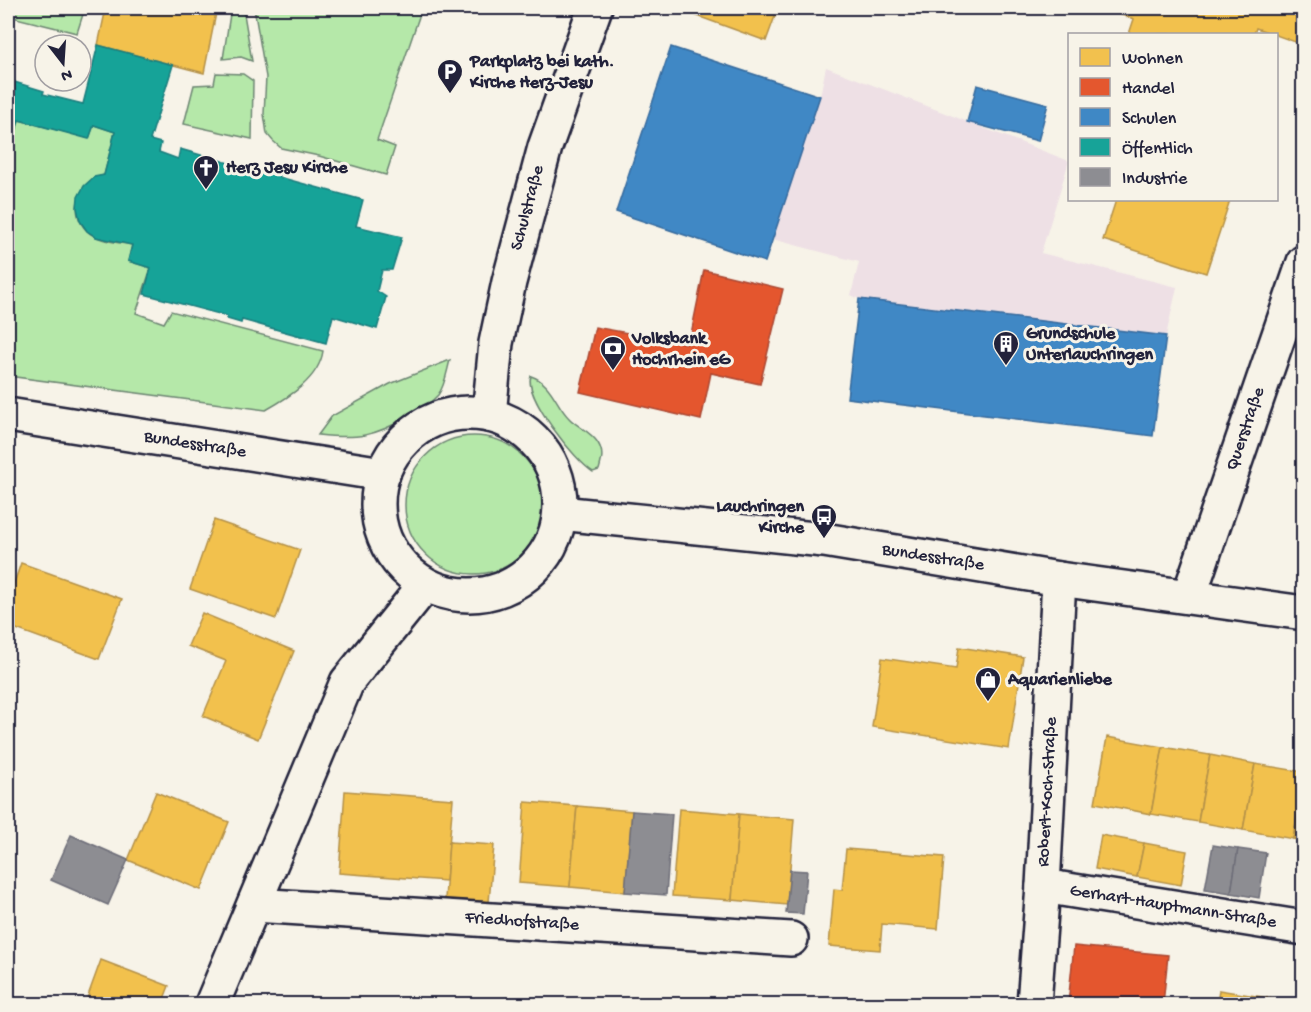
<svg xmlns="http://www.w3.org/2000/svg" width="1311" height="1012" viewBox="0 0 1311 1012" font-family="'Gochi Hand',sans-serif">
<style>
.built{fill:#eee0e5}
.green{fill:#b5e8a9;stroke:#6c8572;stroke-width:1.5}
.homes{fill:#f2c14e;stroke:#b49148;stroke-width:1.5}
.shops{fill:#e4572e;stroke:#aa4732;stroke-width:1.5}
.schools{fill:#3f88c5;stroke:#36699c;stroke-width:1.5}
.public{fill:#17a398;stroke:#1a7c7c;stroke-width:1.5}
.industry{fill:#8d8d92;stroke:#6d6d78;stroke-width:1.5}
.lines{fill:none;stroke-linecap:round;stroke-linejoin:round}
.minor-casing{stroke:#22223b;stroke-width:38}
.secondary-casing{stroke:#22223b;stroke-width:38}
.minor{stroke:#f7f3e8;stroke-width:33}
.secondary{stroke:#f7f3e8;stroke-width:33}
.labels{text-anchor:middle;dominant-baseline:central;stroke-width:6;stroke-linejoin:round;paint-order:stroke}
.poi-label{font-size:18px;font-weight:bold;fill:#22223b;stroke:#f7f3e8;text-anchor:start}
.street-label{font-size:18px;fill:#22223b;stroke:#f7f3e8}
</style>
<rect width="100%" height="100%" fill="#f7f3e8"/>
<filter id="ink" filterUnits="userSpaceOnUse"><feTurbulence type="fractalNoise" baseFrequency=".0167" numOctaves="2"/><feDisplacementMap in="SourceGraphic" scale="12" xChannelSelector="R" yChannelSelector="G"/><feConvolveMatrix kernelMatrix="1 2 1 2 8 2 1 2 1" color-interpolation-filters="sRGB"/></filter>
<g filter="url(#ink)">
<polygon class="built" points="826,67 1069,161 1041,253 1177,287 1166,336 859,299 851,295 859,262 772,239 820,96"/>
<g class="green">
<polygon points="8,8 85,8 77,33 8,16"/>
<polygon points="231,8 243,8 252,61 241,57 223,59"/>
<polygon points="254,8 422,8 377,140 395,147 386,175 319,156 281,148 273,141 267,134 264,114 266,77"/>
<polygon points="216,73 243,74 253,81 252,139 184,124 194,85 214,84"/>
<path d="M19 120 89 138 94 125 115 132 104 175C80 181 67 211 87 231 97 241 118 242 132 245L128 261 151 268 136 313 164 323 171 311 323 351C319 379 289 397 266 410L8 376V129L16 131Z"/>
<path d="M450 360C447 371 445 386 438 395 430 404 418 411 408 417 373 437 358 439 318 435L332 416 390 384Z"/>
<path d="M531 376C552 383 555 404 569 418 577 427 591 431 598 443 604 453 602 459 599 470L593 472C576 462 523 396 531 376Z"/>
<circle cx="474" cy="505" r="69"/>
</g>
<g class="homes">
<polygon points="106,8 217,8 204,73 98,45"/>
<polygon points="682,8 778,8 766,41 681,10"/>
<polygon points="1115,8 1304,8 1304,45 1256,28 1254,34 1129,34 1134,19 1113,12"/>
<polygon points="1116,200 1230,200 1206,273 1103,240"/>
<polygon points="214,520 300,550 276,619 190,589"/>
<polygon points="21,563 122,599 99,659 8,626 8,600"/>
<polygon points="202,613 294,651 258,739 203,716 226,661 188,646"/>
<polygon points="959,647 1023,657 1009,749 872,727 882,658 956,669"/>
<polygon points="1107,737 1163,747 1151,814 1095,803"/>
<polygon points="1163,747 1210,755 1198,822 1151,814"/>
<polygon points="1210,755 1255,764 1243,830 1198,822"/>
<polygon points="1255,764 1304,772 1293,839 1243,830"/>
<polygon points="1304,780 1304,840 1293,839"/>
<polygon points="345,791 453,799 446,881 339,873"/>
<polygon points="156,792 229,822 201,890 128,860"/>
<polygon points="525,802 577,806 570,887 519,883"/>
<polygon points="577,806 632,811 625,892 570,887"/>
<polygon points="679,809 739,814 732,900 672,896"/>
<polygon points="739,814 794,819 787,905 732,900"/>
<polygon points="1101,835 1144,843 1137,877 1095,869"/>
<polygon points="449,842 494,845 489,902 445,899"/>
<polygon points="1144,843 1187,851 1181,885 1137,877"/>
<polygon points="846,849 944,857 938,929 882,924 880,950 829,946 834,889 842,890"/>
<polygon points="101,960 169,986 162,1004 85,1004"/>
<polygon points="1219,990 1275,999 1274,1004 1217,1004"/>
<polygon points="1275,999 1304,1003 1304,1004 1274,1004"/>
<polygon points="274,1001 321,1004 274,1004"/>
</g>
<g class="shops">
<polygon points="704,270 783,289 760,384 711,373 701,420 580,392 595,327 689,344"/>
<polygon points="1074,946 1168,955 1163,1004 1068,1004"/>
</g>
<g class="schools">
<polygon points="671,47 820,96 765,262 616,212"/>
<polygon points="977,85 1048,104 1038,141 967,122"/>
<polygon points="859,299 1166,336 1153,436 847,398"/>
</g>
<polygon class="public" points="98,45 173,65 150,140 161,143 159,152 178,159 180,149 264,173 265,169 280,173 279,177 363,200 356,226 402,237 392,270 382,270 377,291 386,297 377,329 333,316 326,343 242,320 241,323 227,319 227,316 144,294 151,268 128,261 132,245 96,237 87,231 80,221 77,208 78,197 84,186 94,177 104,175 115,132 94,125 89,139 19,120 16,131 8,129 8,80 44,91 43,94 83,104"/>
<g class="industry">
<polygon points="632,811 672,814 666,895 625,892"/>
<polygon points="71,835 128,860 108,905 51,880"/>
<polygon points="1213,845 1238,849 1231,893 1205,889"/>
<polygon points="1238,849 1266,853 1259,898 1231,893"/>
<polygon points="790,870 807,871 803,914 786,913"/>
</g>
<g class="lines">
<defs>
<g id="minor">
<polyline points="489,415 496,343 509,282 545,147 595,8"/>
<polyline points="1189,596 1304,262"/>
<polyline points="1043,886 1304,928"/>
<polyline points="254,905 791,939"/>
<polyline points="212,1004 347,682 425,585"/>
<polyline points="1034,1004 1043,886 1059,579"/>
</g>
<g id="secondary">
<circle cx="469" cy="504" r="91"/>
<polyline points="8,415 383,474"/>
<polyline points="560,513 824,540 1059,579 1304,613"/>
</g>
</defs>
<use href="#minor" class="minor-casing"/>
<use href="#secondary" class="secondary-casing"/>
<use href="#minor" class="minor"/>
<use href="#secondary" class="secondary"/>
</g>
</g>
<defs>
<symbol id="parking-pin" viewBox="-11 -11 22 30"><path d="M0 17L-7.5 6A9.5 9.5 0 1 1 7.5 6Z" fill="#22223b" stroke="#f7f3e8"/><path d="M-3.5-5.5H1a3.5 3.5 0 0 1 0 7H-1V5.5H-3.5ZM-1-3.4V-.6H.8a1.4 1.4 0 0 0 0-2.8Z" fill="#fff"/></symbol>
<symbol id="church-pin" viewBox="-11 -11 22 30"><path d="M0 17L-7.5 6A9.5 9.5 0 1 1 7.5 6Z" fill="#22223b" stroke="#f7f3e8"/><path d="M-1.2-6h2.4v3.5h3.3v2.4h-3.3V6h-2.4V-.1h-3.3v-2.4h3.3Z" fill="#fff"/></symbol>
<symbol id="building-pin" viewBox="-11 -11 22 30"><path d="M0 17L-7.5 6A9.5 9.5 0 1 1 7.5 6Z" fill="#22223b" stroke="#f7f3e8"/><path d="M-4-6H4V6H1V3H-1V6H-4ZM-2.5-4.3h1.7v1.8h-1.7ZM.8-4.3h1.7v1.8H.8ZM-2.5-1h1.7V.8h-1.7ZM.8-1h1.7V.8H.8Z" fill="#fff"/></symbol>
<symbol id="bank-pin" viewBox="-11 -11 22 30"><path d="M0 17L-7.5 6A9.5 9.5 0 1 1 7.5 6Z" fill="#22223b" stroke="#f7f3e8"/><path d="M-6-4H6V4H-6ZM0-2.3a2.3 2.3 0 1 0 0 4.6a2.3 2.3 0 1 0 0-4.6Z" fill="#fff"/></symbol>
<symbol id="bus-pin" viewBox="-11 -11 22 30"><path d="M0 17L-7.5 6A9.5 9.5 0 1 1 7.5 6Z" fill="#22223b" stroke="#f7f3e8"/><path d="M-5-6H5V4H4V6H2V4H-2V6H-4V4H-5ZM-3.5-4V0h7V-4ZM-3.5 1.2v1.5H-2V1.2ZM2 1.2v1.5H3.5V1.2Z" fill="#fff"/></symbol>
<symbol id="shop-pin" viewBox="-11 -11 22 30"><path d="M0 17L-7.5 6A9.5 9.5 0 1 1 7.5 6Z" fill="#22223b" stroke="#f7f3e8"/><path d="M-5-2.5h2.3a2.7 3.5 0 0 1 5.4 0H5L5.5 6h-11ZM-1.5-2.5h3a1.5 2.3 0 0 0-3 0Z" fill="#fff"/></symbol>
</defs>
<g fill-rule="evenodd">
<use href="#parking-pin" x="435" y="57" width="30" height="40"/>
<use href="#church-pin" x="191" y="153" width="30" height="40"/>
<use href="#building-pin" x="991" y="329" width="30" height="40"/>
<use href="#bank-pin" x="598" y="334" width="30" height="40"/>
<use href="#bus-pin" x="809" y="502" width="30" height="40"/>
<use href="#shop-pin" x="973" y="665" width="30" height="40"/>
</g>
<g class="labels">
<g class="poi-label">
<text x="470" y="62">Parkplatz bei kath.<tspan x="470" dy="21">Kirche Herz-Jesu</tspan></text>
<text x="226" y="168">Herz Jesu Kirche</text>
<text x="1026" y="334">Grundschule<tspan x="1026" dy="21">Unterlauchringen</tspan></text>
<text x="632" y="339">Volksbank<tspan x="632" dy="21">Hochrhein eG</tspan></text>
<text x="804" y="507" text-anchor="end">Lauchringen<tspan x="804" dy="21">Kirche</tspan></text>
<text x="1008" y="680">Aquarienliebe</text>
</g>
<g class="street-label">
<text transform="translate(528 208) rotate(-75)">Schulstraße</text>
<text transform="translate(1246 429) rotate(-71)">Querstraße</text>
<text transform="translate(195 445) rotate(9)">Bundesstraße</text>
<text transform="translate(933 558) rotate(9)">Bundesstraße</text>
<text transform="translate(1048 792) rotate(-87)">Robert-Koch-Straße</text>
<text transform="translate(1173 907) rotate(9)">Gerhart-Hauptmann-Straße</text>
<text transform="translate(522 922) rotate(4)">Friedhofstraße</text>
</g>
</g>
<rect width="1311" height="1012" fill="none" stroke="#f7f3e8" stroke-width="30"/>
<rect x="15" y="15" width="1281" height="982" fill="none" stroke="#22223b" stroke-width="2" filter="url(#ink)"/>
<rect x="1068" y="33" width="210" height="168" fill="#f7f3e8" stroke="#a29fa3" stroke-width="1.5"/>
<rect x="1080" y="48" width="30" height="18" fill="#f2c14e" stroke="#a29fa3" stroke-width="1.5"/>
<text x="1122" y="63" font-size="18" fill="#22223b">Wohnen</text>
<rect x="1080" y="78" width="30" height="18" fill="#e4572e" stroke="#a29fa3" stroke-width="1.5"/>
<text x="1122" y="93" font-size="18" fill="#22223b">Handel</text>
<rect x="1080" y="108" width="30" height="18" fill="#3f88c5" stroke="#a29fa3" stroke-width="1.5"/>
<text x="1122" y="123" font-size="18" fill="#22223b">Schulen</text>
<rect x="1080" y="138" width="30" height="18" fill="#17a398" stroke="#a29fa3" stroke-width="1.5"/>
<text x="1122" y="153" font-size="18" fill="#22223b">Öffentlich</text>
<rect x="1080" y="168" width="30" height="18" fill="#8d8d92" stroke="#a29fa3" stroke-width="1.5"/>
<text x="1122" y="183" font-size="18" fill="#22223b">Industrie</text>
<g transform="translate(63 63) rotate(163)"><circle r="28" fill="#f7f3e8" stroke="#a29fa3" stroke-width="1.5"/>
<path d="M0-4.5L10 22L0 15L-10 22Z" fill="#22223b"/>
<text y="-9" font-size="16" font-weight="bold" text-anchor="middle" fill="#22223b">N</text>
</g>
</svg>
